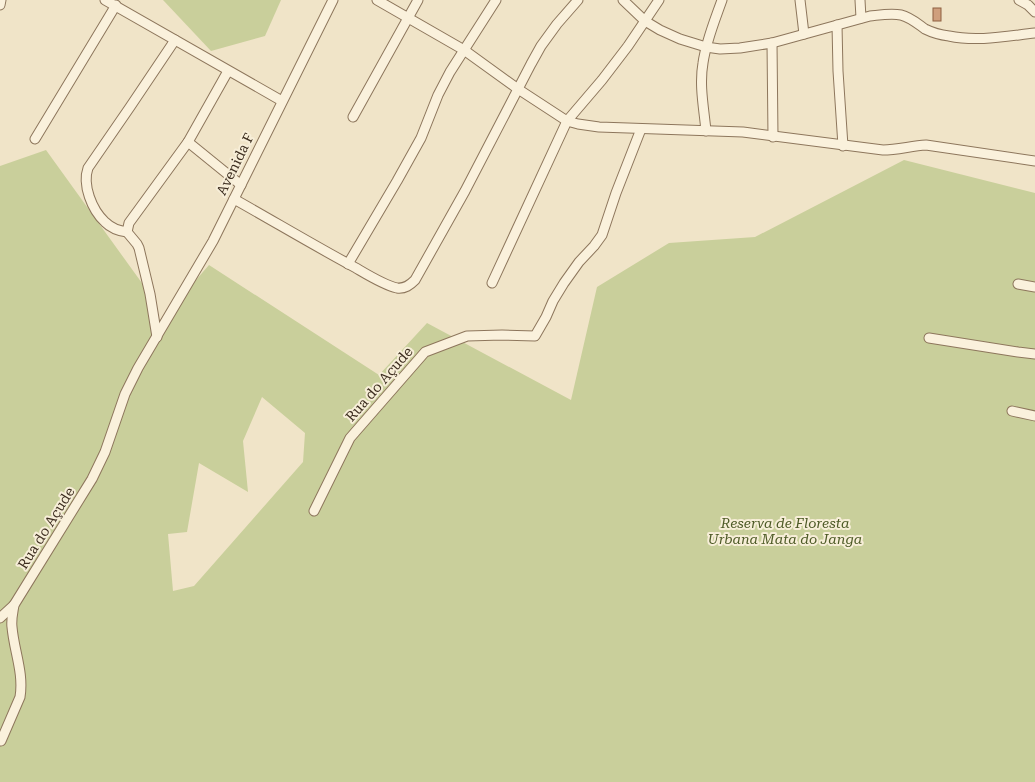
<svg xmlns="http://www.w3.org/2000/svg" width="1035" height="782" viewBox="0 0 1035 782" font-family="'Roboto Serif',serif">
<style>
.green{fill:#c9cf9b;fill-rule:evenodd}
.building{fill:#cf9f7d;stroke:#8d5f41}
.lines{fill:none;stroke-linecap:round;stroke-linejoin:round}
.street-casing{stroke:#8d765c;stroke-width:11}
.street{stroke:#faf1dc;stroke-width:9}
.labels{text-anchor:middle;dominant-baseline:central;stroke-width:4;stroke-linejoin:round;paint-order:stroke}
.street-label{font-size:14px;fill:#3d2e20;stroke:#f7eed8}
.park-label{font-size:14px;font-style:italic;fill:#4d5a26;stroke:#f7eed8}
</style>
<rect width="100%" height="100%" fill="#f0e4c8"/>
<g class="green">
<polygon points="163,0 281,0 265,36 211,51"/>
<path d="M46 150 152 297 155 327 209 265 379 375 427 323 571 400 597 287 669 243 755 237 904 160 1035 193V782H0V166ZM262 397 305 433 303 462 194 586 173 591 168 534 187 532 199 463 248 492 243 441Z"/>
</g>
<rect class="building" x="933" y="8" width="8" height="13"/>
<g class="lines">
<defs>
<g id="street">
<polyline points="105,0 282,101"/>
<path d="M377 0 464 50 518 89 567 121 578 124 599 127 743 132 883 150C897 150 911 146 926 145L1035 161"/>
<path d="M623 0 645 21 660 30 680 39 706 47 720 49 740 48 772 43 870 16C880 15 891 13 901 15 910 17 918 24 925 29 933 33 941 35 949 36 977 42 1007 36 1035 33"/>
<polyline points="800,0 804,34"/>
<polyline points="860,0 861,18"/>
<polyline points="1019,0 1028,5 1035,12"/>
<polyline points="0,5 1,0"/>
<polyline points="837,25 838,71 843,146"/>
<polyline points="772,43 773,137"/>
<polyline points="353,117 418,0"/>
<path d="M706 131C704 109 699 85 703 63 706 41 715 20 722 0"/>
<polyline points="35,139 116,5"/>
<polyline points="188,142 241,185"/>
<path d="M234 199C275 222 315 246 356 268 368 275 384 285 397 288 405 289 410 285 415 280L465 191 518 89 531 64 541 46 557 24 578 0"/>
<path d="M127 232C119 231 111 228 105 222 92 210 82 185 88 168L130 107 175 40"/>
<polyline points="348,264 397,181 421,138 438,95 450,72 496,0"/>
<polyline points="492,283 567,121 602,80 628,46 659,0"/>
<polyline points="1018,284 1035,287"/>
<polyline points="157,337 150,294 139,248 137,244 127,232 129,223 188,142 228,71"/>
<polyline points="929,338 1018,352 1035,354"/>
<polyline points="1012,411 1035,416"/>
<polyline points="314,511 350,438 425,352 467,336 502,335 535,336 546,317 553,301 564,283 579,262 594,246 602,235 616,193 641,129"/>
<polyline points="0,618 14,605"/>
<path d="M1 741 20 697C24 673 14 651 12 627 11 619 13 612 14 605L92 479 105 452 125 394 138 368 213 241 333 0"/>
</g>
</defs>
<use href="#street" class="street-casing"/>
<use href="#street" class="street"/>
</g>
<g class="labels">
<g class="street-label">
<text transform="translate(235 164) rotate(-64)">Avenida F</text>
<text transform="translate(379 384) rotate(-49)">Rua do Açude</text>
<text transform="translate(46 528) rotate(-58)">Rua do Açude</text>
</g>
<g class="park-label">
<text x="785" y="523">Reserva de Floresta<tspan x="785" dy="16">Urbana Mata do Janga</tspan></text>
</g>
</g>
</svg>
